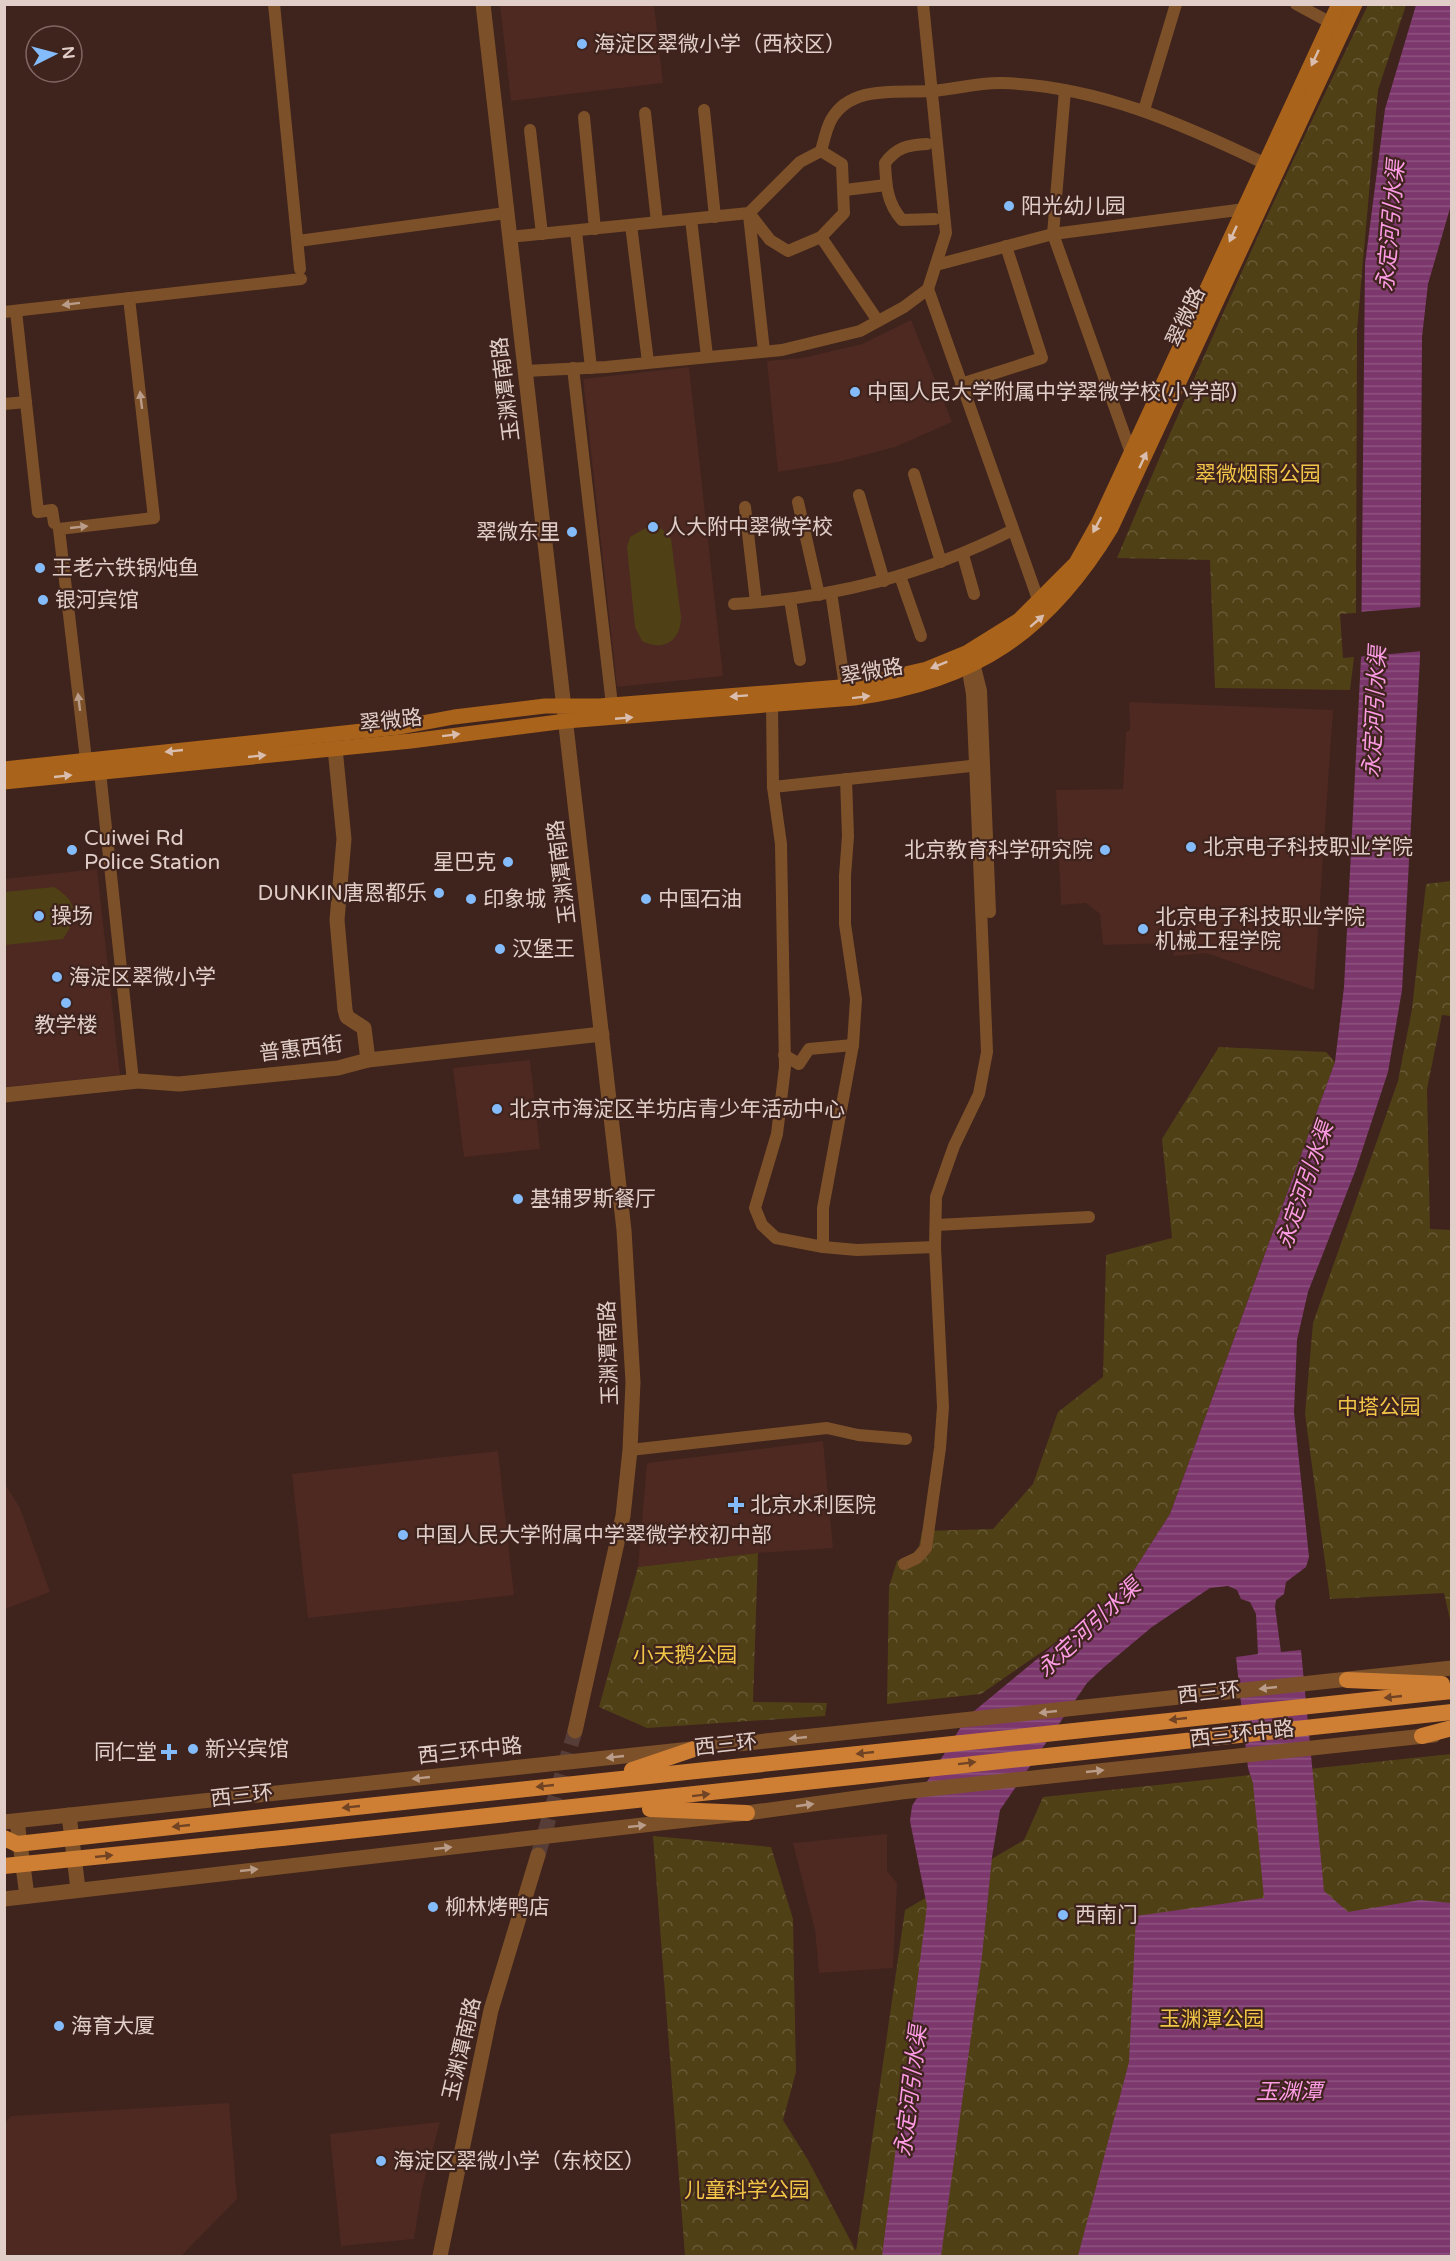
<svg xmlns="http://www.w3.org/2000/svg" width="1456" height="2261" viewBox="0 0 1456 2261" font-family="'Varela Round','Noto Sans SC',sans-serif">
<style>
.built{fill:#4d2922}
.park{fill:url(#park-crowns)}
.pitch{fill:#504016}
.water{fill:url(#water-rules)}
.pier{fill:#3f231d}
.lines{fill:none;stroke-linecap:round;stroke-linejoin:round}
.tertiary-tunnel{stroke:#573d37;stroke-width:15;stroke-dasharray:15 8;stroke-linecap:butt}
.minor{stroke:#7c5129;stroke-width:12}
.tertiary{stroke:#7c5129;stroke-width:15}
.secondary{stroke:#a9631b;stroke-width:15}
.trunk{stroke:#ce7f33;stroke-width:16}
.trunk-bridge{stroke:#ce7f33;stroke-width:16}
.oneway{fill:#d9beaf}
.oneway2{fill:#b99c89}
.oneway3{fill:#714325}
.poi-dot{fill:#84bcfb;stroke:#3f231d;stroke-width:2}
.labels{text-anchor:middle;dominant-baseline:central;stroke-width:4.5;stroke-linejoin:round;paint-order:stroke}
.poi-label{font-size:21px;fill:#e1cec9;stroke:#3f231d;text-anchor:start}
.street-label{font-size:21px;fill:#e1cec9;stroke:#3f231d}
.park-label{font-size:21px;fill:#f1c547;stroke:#3f231d}
.water-label{font-size:22px;font-style:italic;fill:#fd9be5;stroke:#3f231d}
</style>
<defs>
<pattern id="park-crowns" width="20" height="18" patternUnits="userSpaceOnUse" patternTransform="scale(1.5)"><rect width="20" height="18" fill="#504016"/><path d="M2 6a3 3 0 1 1 6 0M12 15a3 3 0 1 1 6 0" fill="none" stroke="#695a37"/></pattern>
<pattern id="water-rules" width="6" height="5" patternUnits="userSpaceOnUse" patternTransform="scale(1.5)"><rect width="6" height="5" fill="#7c376c"/><path d="M0 2.5h6" fill="none" stroke="#8e5380"/></pattern>
</defs>
<rect width="100%" height="100%" fill="#3f231d"/>
<g class="built">
<polygon points="500,5 654,5 663,83 511,101"/>
<polygon points="911,320 952,422 895,447 838,462 778,472 767,361 802,358 862,344"/>
<polygon points="689,367 723,676 617,687 583,379"/>
<polygon points="1129,702 1333,710 1314,990 1206,953 1174,956 1172,945 1169,943 1103,945 1100,914 1086,903 1061,905 1056,790 1123,789 1126,732 1130,730"/>
<polygon points="97,869 120,1075 5,1087 4,879"/>
<polygon points="530,1060 540,1149 464,1157 453,1068"/>
<polygon points="823,1441 833,1548 758,1553 638,1567 647,1463"/>
<polygon points="498,1451 514,1595 308,1618 292,1474"/>
<polygon points="5,1484 20,1508 50,1592 5,1609"/>
<polygon points="887,1834 887,1871 897,1883 893,1968 819,1973 815,1930 793,1843"/>
<polygon points="229,2103 237,2199 181,2256 5,2256 4,2124 11,2116"/>
<polygon points="440,2122 422,2189 414,2239 341,2246 330,2134"/>
</g>
<g class="park">
<path d="M1368 5H1406L1378 90 1357 330 1356 613 1340 614 1343 658 1354 657 1350 690 1215 688 1210 560 1117 558C1196 370 1278 187 1368 5Z"/>
<polygon points="1451,881 1451,1016 1442,1015 1427,1089 1430,1229 1452,1230 1451,1624 1444,1593 1330,1599 1305,1414 1313,1323 1398,1081 1412,1009 1426,884"/>
<polygon points="1219,1047 1326,1052 1335,1062 1170,1514 1129,1578 1107,1601 1052,1645 981,1694 887,1704 889,1587 897,1561 918,1551 922,1531 993,1529 1033,1484 1058,1412 1103,1377 1106,1255 1172,1238 1162,1139"/>
<polygon points="758,1553 753,1702 827,1703 825,1716 647,1728 599,1707 638,1567"/>
<polygon points="1451,1754 1451,2256 685,2256 653,1836 771,1847 793,1919 796,2072 783,2120 808,2160 856,2251 905,1910 1024,1840 1043,1797"/>
</g>
<g class="pitch">
<path d="M649 526 662 529 671 539 681 617C681 641 663 652 642 641L635 627 627 547 630 537Z"/>
<path d="M54 887C79 902 78 917 63 939L5 945V892Z"/>
</g>
<polygon class="water" points="1416,5 1451,5 1451,205 1428,284 1422,337 1420,658 1402,990 1388,1072 1356,1169 1308,1292 1297,1340 1294,1412 1309,1557 1306,1567 1286,1582 1284,1594 1276,1600 1275,1607 1281,1652 1301,1650 1324,1891 1348,1912 1420,1900 1451,1903 1451,2256 1078,2256 1129,2062 1136,1916 1264,1898 1253,1783 1248,1768 1236,1657 1258,1654 1256,1614 1250,1602 1241,1599 1237,1590 1228,1586 1210,1588 1152,1627 1103,1668 1087,1683 1000,1810 992,1857 982,1956 941,2256 882,2256 927,1906 910,1821 912,1806 967,1717 1107,1601 1129,1578 1170,1514 1335,1062 1344,987 1361,658 1365,264 1385,109"/>
<polygon class="pier" points="1422,607 1423,651 1358,657 1358,612"/>
<g class="lines">
<polyline class="tertiary-tunnel" points="538,1855 575,1731"/>
<g class="minor">
<polyline points="274,4 300,269"/>
<polyline points="1296,4 1331,23"/>
<polyline points="1065,90 1053,234 1131,453"/>
<polyline points="704,110 715,217"/>
<polyline points="1144,110 1176,4"/>
<polyline points="645,113 657,222"/>
<polyline points="584,117 595,229"/>
<polyline points="530,130 542,234"/>
<path d="M927 144C908 145 897 147 885 163 886 186 887 203 902 220L935 219"/>
<polyline points="845,190 886,185"/>
<polyline points="749,213 770,240 788,251 821,237 844,213 842,164 821,151"/>
<polyline points="749,215 764,351"/>
<polyline points="691,219 707,356"/>
<polyline points="631,225 648,362"/>
<polyline points="576,231 591,368"/>
<path d="M509 237 749 213 800 162 821 151C824 141 826 129 831 120 850 85 895 93 930 91 954 90 978 82 1002 83 1098 86 1180 123 1266 164"/>
<polyline points="821,237 878,321"/>
<polyline points="298,241 506,213"/>
<polyline points="936,265 1053,234 1245,209"/>
<polyline points="928,289 1039,602"/>
<polyline points="16,311 38,512 52,510 54,523"/>
<polyline points="4,312 301,279"/>
<polyline points="573,368 612,705"/>
<polyline points="525,371 606,367 782,350 860,331 904,307 928,289 946,233 923,4"/>
<polyline points="961,384 1042,358 1006,246"/>
<polyline points="4,404 26,402"/>
<polyline points="914,474 941,562"/>
<polyline points="859,495 884,581"/>
<polyline points="798,502 819,595"/>
<polyline points="745,507 756,602"/>
<polyline points="963,555 974,594"/>
<polyline points="900,576 921,636"/>
<polyline points="831,592 845,687"/>
<polyline points="790,600 800,660"/>
<path d="M734 604C835 598 923 575 1013 530"/>
<polyline points="969,656 974,663 981,691 990,912"/>
<polyline points="772,705 773,787 781,844 785,1067 777,1134 755,1208 762,1225 776,1238 823,1247 857,1250 935,1247"/>
<polyline points="86,760 59,529 154,518 129,298"/>
<polyline points="100,772 133,1081"/>
<polyline points="773,787 980,765"/>
<polyline points="784,1055 799,1064 809,1049 853,1045"/>
<polyline points="936,1225 1089,1217"/>
<polyline points="823,1247 823,1208 853,1045 856,999 845,924 845,876 848,836 846,779"/>
<polyline points="630,1450 827,1428 858,1435 906,1439"/>
<polyline points="904,1564 917,1558 926,1548 940,1448 943,1407 935,1247 936,1197 954,1146 979,1094 987,1052 976,787 972,694 966,660"/>
</g>
<g class="tertiary">
<polyline points="483,4 624,1230 633,1382 630,1450 623,1516 575,1731"/>
<polyline points="335,748 344,839 337,920 345,1010 347,1017 364,1028 368,1060"/>
<polyline points="4,1095 138,1081 179,1084 338,1068 368,1060 602,1034"/>
<polyline points="69,1815 78,1889"/>
<polyline points="17,1821 27,1896"/>
<polyline points="4,1822 1452,1668"/>
<polyline points="4,1899 747,1813 901,1792 1434,1735"/>
<polyline points="440,2256 491,2010 538,1855"/>
</g>
<g class="secondary">
<polyline points="4,769 400,727 454,717 545,706 599,706 853,686 927,669 966,653 1019,620 1076,563 1099,522 1339,4"/>
<path d="M4 782 411 741 566 721 854 698C975 682 1048 632 1111 528L1355 4"/>
</g>
<g class="trunk">
<polyline points="1347,1680 1442,1684"/>
<polyline points="1422,1736 1452,1728"/>
<polyline points="632,1770 694,1749"/>
<polyline points="650,1809 747,1813"/>
<polyline points="281,1815 1452,1691"/>
<polyline points="4,1838 17,1844"/>
<path d="M282 1838C672 1799 1062 1753 1452 1712"/>
</g>
<g class="trunk-bridge">
<polyline points="17,1844 281,1815"/>
<polyline points="4,1866 282,1838"/>
</g>
</g>
<defs><path id="oneway-solid" d="M-6-.8H1V-3.2L6.5 0L1 3.2V.8H-6Z" transform="scale(1.5)"/></defs>
<g class="oneway">
<use href="#oneway-solid" transform="translate(1315 58) rotate(115)"/>
<use href="#oneway-solid" transform="translate(1233 234) rotate(115)"/>
<use href="#oneway-solid" transform="translate(1143 460) rotate(-65)"/>
<use href="#oneway-solid" transform="translate(1097 525) rotate(118)"/>
<use href="#oneway-solid" transform="translate(1037 621) rotate(-41)"/>
<use href="#oneway-solid" transform="translate(939 665) rotate(158)"/>
<use href="#oneway-solid" transform="translate(739 696) rotate(176)"/>
<use href="#oneway-solid" transform="translate(861 697) rotate(-7)"/>
<use href="#oneway-solid" transform="translate(624 718) rotate(-5)"/>
<use href="#oneway-solid" transform="translate(451 735) rotate(-7)"/>
<use href="#oneway-solid" transform="translate(174 751) rotate(174)"/>
<use href="#oneway-solid" transform="translate(257 756) rotate(-6)"/>
<use href="#oneway-solid" transform="translate(63 776) rotate(-6)"/>
</g>
<g class="oneway2">
<use href="#oneway-solid" transform="translate(71 304) rotate(173)"/>
<use href="#oneway-solid" transform="translate(141 400) rotate(-97)"/>
<use href="#oneway-solid" transform="translate(79 527) rotate(-6)"/>
<use href="#oneway-solid" transform="translate(79 702) rotate(-97)"/>
<use href="#oneway-solid" transform="translate(1268 1688) rotate(174)"/>
<use href="#oneway-solid" transform="translate(1048 1712) rotate(174)"/>
<use href="#oneway-solid" transform="translate(798 1738) rotate(174)"/>
<use href="#oneway-solid" transform="translate(615 1757) rotate(174)"/>
<use href="#oneway-solid" transform="translate(1095 1771) rotate(-6)"/>
<use href="#oneway-solid" transform="translate(421 1778) rotate(174)"/>
<use href="#oneway-solid" transform="translate(805 1805) rotate(-8)"/>
<use href="#oneway-solid" transform="translate(637 1826) rotate(-6)"/>
<use href="#oneway-solid" transform="translate(443 1848) rotate(-6)"/>
<use href="#oneway-solid" transform="translate(249 1870) rotate(-6)"/>
</g>
<g class="oneway3">
<use href="#oneway-solid" transform="translate(1393 1697) rotate(174)"/>
<use href="#oneway-solid" transform="translate(1178 1719) rotate(174)"/>
<use href="#oneway-solid" transform="translate(865 1753) rotate(174)"/>
<use href="#oneway-solid" transform="translate(967 1763) rotate(-7)"/>
<use href="#oneway-solid" transform="translate(545 1786) rotate(174)"/>
<use href="#oneway-solid" transform="translate(701 1795) rotate(-7)"/>
<use href="#oneway-solid" transform="translate(351 1807) rotate(174)"/>
<use href="#oneway-solid" transform="translate(181 1826) rotate(174)"/>
<use href="#oneway-solid" transform="translate(104 1856) rotate(-6)"/>
</g>
<g class="poi-dot">
<circle cx="582" cy="44" r="6"/>
<circle cx="1009" cy="206" r="6"/>
<circle cx="855" cy="392" r="6"/>
<circle cx="653" cy="527" r="6"/>
<circle cx="572" cy="532" r="6"/>
<circle cx="40" cy="568" r="6"/>
<circle cx="43" cy="600" r="6"/>
<circle cx="1191" cy="847" r="6"/>
<circle cx="72" cy="850" r="6"/>
<circle cx="1105" cy="850" r="6"/>
<circle cx="508" cy="862" r="6"/>
<circle cx="439" cy="893" r="6"/>
<circle cx="471" cy="899" r="6"/>
<circle cx="646" cy="899" r="6"/>
<circle cx="39" cy="916" r="6"/>
<circle cx="1143" cy="929" r="6"/>
<circle cx="500" cy="949" r="6"/>
<circle cx="57" cy="977" r="6"/>
<circle cx="66" cy="1003" r="6"/>
<circle cx="497" cy="1109" r="6"/>
<circle cx="518" cy="1199" r="6"/>
<path d="M733 1496h6v6h6v6h-6v6h-6v-6h-6v-6h6z"/>
<circle cx="403" cy="1535" r="6"/>
<circle cx="193" cy="1749" r="6"/>
<path d="M166 1743h6v6h6v6h-6v6h-6v-6h-6v-6h6z"/>
<circle cx="433" cy="1907" r="6"/>
<circle cx="1063" cy="1915" r="6"/>
<circle cx="59" cy="2026" r="6"/>
<circle cx="381" cy="2161" r="6"/>
</g>
<g class="labels">
<g class="poi-label">
<text x="594" y="44">海淀区翠微小学（西校区）</text>
<text x="1021" y="206">阳光幼儿园</text>
<text x="867" y="392">中国人民大学附属中学翠微学校(小学部)</text>
<text x="665" y="527">人大附中翠微学校</text>
<text x="560" y="532" text-anchor="end">翠微东里</text>
<text x="52" y="568">王老六铁锅炖鱼</text>
<text x="55" y="600">银河宾馆</text>
<text x="84" y="838">Cuiwei Rd<tspan x="84" dy="24">Police Station</tspan></text>
<text x="1203" y="847">北京电子科技职业学院</text>
<text x="1093" y="850" text-anchor="end">北京教育科学研究院</text>
<text x="496" y="862" text-anchor="end">星巴克</text>
<text x="427" y="893" text-anchor="end">DUNKIN唐恩都乐</text>
<text x="483" y="899">印象城</text>
<text x="658" y="899">中国石油</text>
<text x="51" y="916">操场</text>
<text x="1155" y="917">北京电子科技职业学院<tspan x="1155" dy="24">机械工程学院</tspan></text>
<text x="512" y="949">汉堡王</text>
<text x="69" y="977">海淀区翠微小学</text>
<text x="66" y="1025" text-anchor="middle">教学楼</text>
<text x="509" y="1109">北京市海淀区羊坊店青少年活动中心</text>
<text x="530" y="1199">基辅罗斯餐厅</text>
<text x="750" y="1505">北京水利医院</text>
<text x="415" y="1535">中国人民大学附属中学翠微学校初中部</text>
<text x="205" y="1749">新兴宾馆</text>
<text x="157" y="1752" text-anchor="end">同仁堂</text>
<text x="445" y="1907">柳林烤鸭店</text>
<text x="1075" y="1915">西南门</text>
<text x="71" y="2026">海育大厦</text>
<text x="393" y="2161">海淀区翠微小学（东校区）</text>
</g>
<g class="street-label">
<text transform="translate(1186 317) rotate(-65)">翠微路</text>
<text transform="translate(506 389) rotate(-97)">玉渊潭南路</text>
<text transform="translate(872 672) rotate(-10)">翠微路</text>
<text transform="translate(391 721) rotate(-6)">翠微路</text>
<text transform="translate(562 872) rotate(-97)">玉渊潭南路</text>
<text transform="translate(301 1049) rotate(-7)">普惠西街</text>
<text transform="translate(609 1353) rotate(-92)">玉渊潭南路</text>
<text transform="translate(1209 1693) rotate(-6)">西三环</text>
<text transform="translate(1242 1734) rotate(-6)">西三环中路</text>
<text transform="translate(726 1745) rotate(-6)">西三环</text>
<text transform="translate(470 1751) rotate(-6)">西三环中路</text>
<text transform="translate(242 1796) rotate(-6)">西三环</text>
<text transform="translate(462 2049) rotate(-77)">玉渊潭南路</text>
</g>
<g class="park-label">
<text x="1258" y="474">翠微烟雨公园</text>
<text x="1379" y="1407">中塔公园</text>
<text x="685" y="1655">小天鹅公园</text>
<text x="1212" y="2019">玉渊潭公园</text>
<text x="747" y="2190">儿童科学公园</text>
</g>
<g class="water-label">
<text transform="translate(1391 226) rotate(-85)">永定河引水渠</text>
<text transform="translate(1375 712) rotate(-87)">永定河引水渠</text>
<text transform="translate(1305 1185) rotate(-71)">永定河引水渠</text>
<text transform="translate(1089 1628) rotate(-43)">永定河引水渠</text>
<text transform="translate(911 2091) rotate(-83)">永定河引水渠</text>
<text x="1289" y="2092">玉渊潭</text>
</g>
</g>
<rect width="1456" height="2261" fill="none" stroke="#e1cec9" stroke-width="12"/>
<g transform="translate(54 54) rotate(84)"><circle r="28" fill="#3f231d" stroke="#806762" stroke-width="1.5"/>
<path d="M0-4.5L10 22L0 15L-10 22Z" fill="#84bcfb"/>
<text y="-9" font-size="16" font-weight="bold" text-anchor="middle" fill="#e1cec9">N</text>
</g>
</svg>
